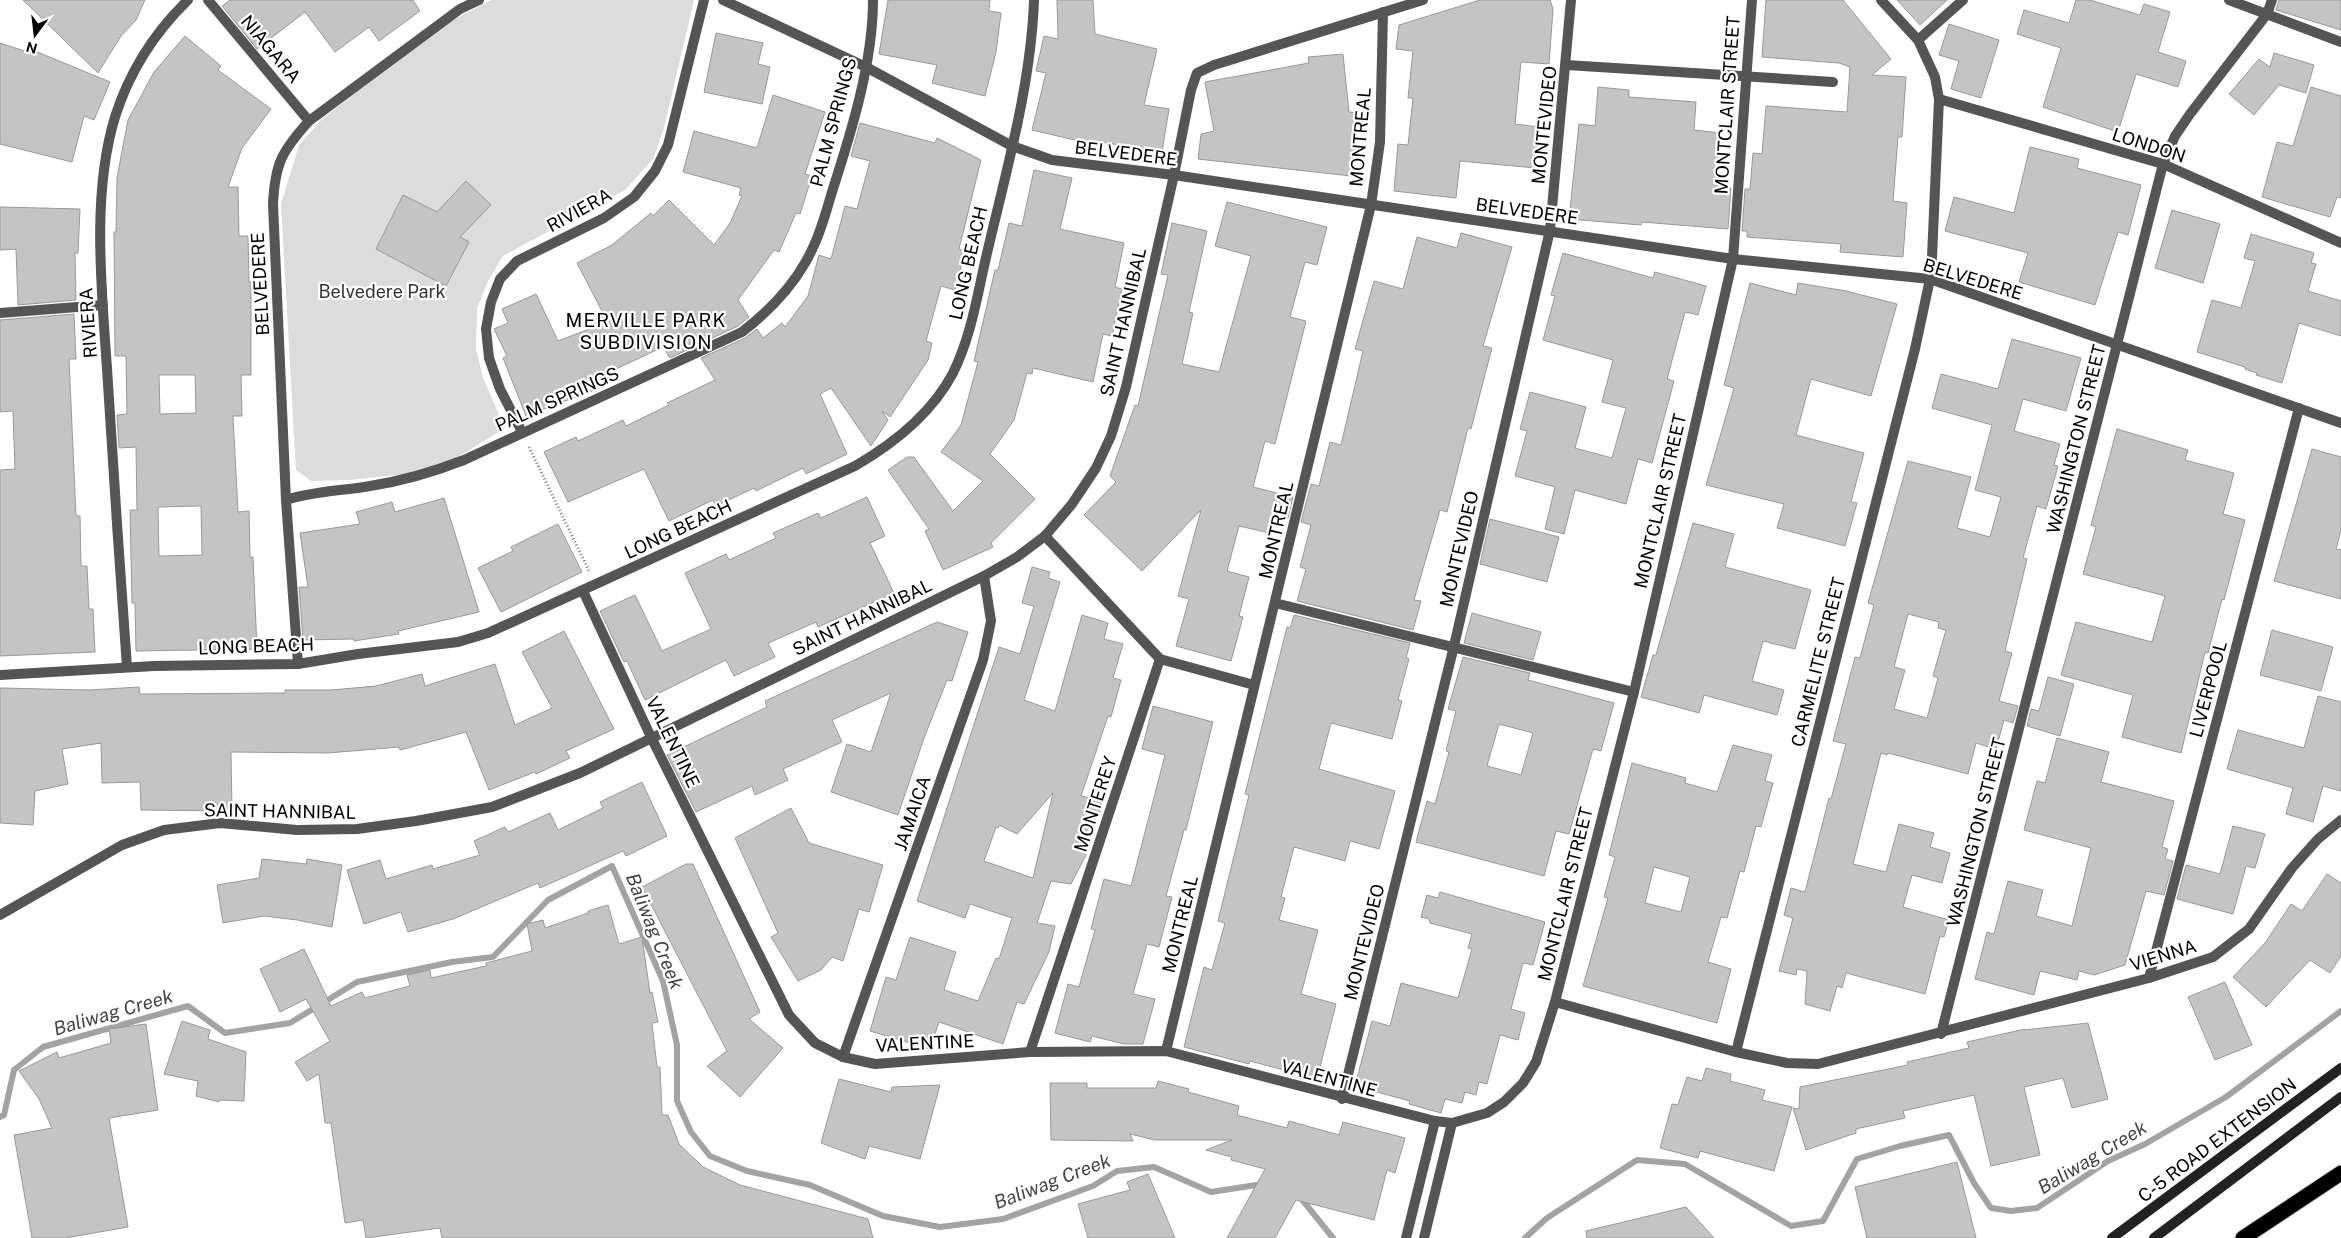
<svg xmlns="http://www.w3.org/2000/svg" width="2341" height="1238" viewBox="0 0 2341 1238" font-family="'Public Sans',sans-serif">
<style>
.green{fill:#dcdcdc}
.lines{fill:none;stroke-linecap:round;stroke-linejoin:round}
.stream{stroke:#a3a3a3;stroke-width:6}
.building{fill:#c4c4c4;stroke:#999;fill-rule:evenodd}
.highway-casing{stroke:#dbdbdb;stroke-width:17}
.path{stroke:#777;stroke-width:3;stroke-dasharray:1 2.5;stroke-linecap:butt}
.lane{stroke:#555;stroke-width:10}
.street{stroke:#555;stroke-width:10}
.secondary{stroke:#222;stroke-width:10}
.highway{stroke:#000;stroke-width:15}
.labels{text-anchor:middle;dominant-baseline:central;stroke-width:4.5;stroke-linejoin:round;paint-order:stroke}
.street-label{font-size:18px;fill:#000;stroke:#fff}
.park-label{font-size:18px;fill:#333;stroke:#fff}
.neighbourhood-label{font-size:19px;letter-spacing:1px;fill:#000;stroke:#fff}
.water-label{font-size:19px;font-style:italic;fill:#444;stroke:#fff}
</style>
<rect width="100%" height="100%" fill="#fff"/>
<polygon class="green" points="491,0 694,0 664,128 653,159 625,190 503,256 488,281 477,309 476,348 483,378 505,428 435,471 349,480 311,481 296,470 281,204 299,145 322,119 442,26"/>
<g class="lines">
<g class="stream">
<polyline points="0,1117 4,1115 14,1070 43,1047 188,1006 225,1033 290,1023 357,982 452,962 493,957 548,900 612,866 663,981 677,1045 677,1101 691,1132 710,1156 747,1171 810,1185 883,1216 940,1227 1003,1219 1093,1186 1117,1171 1154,1167 1211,1192 1263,1184"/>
<polyline points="1300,1197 1333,1238"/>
<polyline points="1525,1238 1547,1218 1637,1160 1685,1164 1791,1226 1823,1221 1857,1159 1900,1146 1949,1135 1974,1183 1991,1208 2011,1211 2037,1208 2108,1161 2145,1144 2226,1097 2341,1011"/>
</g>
</g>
<g class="building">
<polygon points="23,0 145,0 136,20 121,36 98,73"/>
<polygon points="230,0 413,0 420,11 379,41 369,27 335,52 305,12 257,49 222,6"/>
<polygon points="888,0 990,0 989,11 1001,13 996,52 985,96 932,83 937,65 879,54"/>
<polygon points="1057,0 1093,0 1095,34 1157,49 1144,105 1169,109 1162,152 1088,140 1088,143 1032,130 1046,73 1036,71 1044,36 1058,39"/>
<polygon points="1480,0 1550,0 1553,9 1549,64 1521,62 1515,124 1539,127 1535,168 1460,161 1456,198 1394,191 1398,144 1408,145 1413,98 1408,98 1413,51 1396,49 1399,25"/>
<polygon points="1766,0 1843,0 1891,59 1872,75 1906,77 1902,137 1898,137 1893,201 1907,203 1903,257 1840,252 1841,244 1747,237 1747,231 1742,231 1745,189 1750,189 1753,153 1762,154 1766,106 1847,112 1850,67 1839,63 1762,57"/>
<polygon points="1897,0 1947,0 1920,25"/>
<polygon points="2076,0 2090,0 2140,15 2144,4 2170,12 2158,52 2186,61 2178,87 2136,74 2118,132 2043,107 2061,48 2017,34 2024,10 2069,23"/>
<polygon points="2279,0 2341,0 2341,30 2276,10"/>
<polygon points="1949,24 1999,40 1981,98 1951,89 1959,61 1939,55"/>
<polygon points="716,33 763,43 758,64 770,67 762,104 704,92"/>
<path d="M185 36 221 66 218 70 271 109 242 148 228 187H238L239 236H248L249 282H251V375H241L242 416H233L238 512 249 511 250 557H253L257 649 136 651 135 603H132L130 510H137L136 447 119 448 117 415 127 414 126 356H115L114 232H116L117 178 128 120 154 72ZM159 375H195L196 413 160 414ZM201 506 202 555 159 556 158 507Z"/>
<polygon points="0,43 34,54 35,51 110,82 94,120 84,116 72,162 0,144"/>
<polygon points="2274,53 2314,65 2306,93 2279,85 2254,115 2229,94 2259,59 2270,67"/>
<polygon points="1343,54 1349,112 1358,113 1351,176 1198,159 1201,134 1214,131 1205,82 1309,63 1308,57"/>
<polygon points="1598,87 1629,90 1629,97 1696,102 1694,130 1721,133 1716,186 1731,188 1728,229 1642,222 1641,225 1569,219 1579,124 1595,126"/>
<polygon points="2311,87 2341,96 2341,198 2337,197 2330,217 2262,197 2277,142 2293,146"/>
<polygon points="773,95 825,112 805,174 812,176 800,214 796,213 779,252 774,250 738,300 749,317 738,326 670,358 663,347 603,375 607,385 526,416 503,358 507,356 494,329 508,323 502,309 536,294 558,341 592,328 589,321 604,315 577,263 612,245 651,213 653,216 669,200 714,245 730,223 742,196 739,195 741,188 683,172 694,131 757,148"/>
<polygon points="860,123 935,143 937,138 981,160 959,249 965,251 955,290 941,286 926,341 932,343 928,360 890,417 882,411 888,420 871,446 831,388 820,394 847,454 806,474 803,468 756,491 754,488 716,506 713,500 669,521 644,469 568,502 544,452 576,437 578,441 623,420 626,426 669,405 667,403 715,380 701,358 745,338 757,329 763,338 782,323 785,327 808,296 819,255 831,259 845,206 857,209 870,161 851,156"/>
<polygon points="2030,147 2079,159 2077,168 2141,185 2128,235 2118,232 2095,305 2019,282 2028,253 1945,231 1954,197 2014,213"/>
<polygon points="1034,170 1072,178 1060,229 1124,243 1115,287 1122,289 1112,336 1103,334 1093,382 1033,368 1032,374 1027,373 1014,420 990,454 1035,499 991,543 993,547 943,570 925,531 929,529 888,470 907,457 914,457 953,511 983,481 941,452 961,425 978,362 974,361 995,270 998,270 1009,223 1022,226"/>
<polygon points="466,181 491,205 460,237 469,242 446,286 376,249 403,195 437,212"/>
<polygon points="1227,202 1327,227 1317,265 1305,262 1290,317 1306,321 1275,444 1265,441 1253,487 1293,497 1288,518 1275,515 1270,533 1239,526 1227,571 1249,577 1239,616 1243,617 1231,661 1176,646 1189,599 1178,596 1201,510 1142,571 1084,515 1116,482 1110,476 1135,405 1138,406 1168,275 1161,274 1172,223 1207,231 1189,312 1193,313 1182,364 1219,372 1251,256 1215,246"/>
<polygon points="0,207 80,209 78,253 75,253 76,300 18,305 16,249 0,250"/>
<polygon points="2172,210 2220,224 2203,283 2155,268"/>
<polygon points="1461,233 1512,247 1483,346 1492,348 1482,386 1471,429 1468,428 1447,512 1440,510 1414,600 1421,601 1413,630 1297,601 1306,569 1300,567 1311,525 1301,522 1311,484 1319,486 1330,442 1341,445 1363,351 1355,349 1374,281 1403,289 1417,237 1457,248"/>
<polygon points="2251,234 2314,253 2311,263 2316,264 2308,291 2341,301 2341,336 2299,323 2282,383 2256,375 2257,373 2245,369 2245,367 2197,352 2212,300 2241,308 2255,261 2244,258"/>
<polygon points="1563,253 1653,278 1655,272 1706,286 1698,315 1685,312 1667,379 1674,381 1652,463 1638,459 1626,504 1575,490 1564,534 1545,529 1555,487 1515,476 1527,431 1520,429 1530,392 1586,407 1575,448 1612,458 1626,408 1602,402 1613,360 1543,340 1555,296 1551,295"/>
<polygon points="1750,283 1796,295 1798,283 1846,291 1897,304 1871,396 1811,379 1796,435 1864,453 1851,502 1857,503 1845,546 1777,528 1784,504 1706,485 1734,388 1724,385"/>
<polygon points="74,314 76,359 69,359 76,516 80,516 81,566 87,566 89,609 93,609 95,652 0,656 0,470 15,469 13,411 0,412 0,320"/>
<path d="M2012 339 2081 358 2066 411 2023 399 2014 431 2060 444 2054 465 2058 466 2046 509 2037 506 2023 558 2027 559 2005 651 2012 653 1999 701 2018 706 2013 723 2004 720 1996 749 1976 743 1968 774 1888 753 1887 755 1881 753 1853 864 1886 872 1899 824 1934 833 1930 847 1950 853 1942 883 1912 875 1903 907 1949 920 1944 937 1940 936 1925 994 1846 973 1842 988 1837 986 1830 1011 1805 1004 1807 971 1797 969 1796 975 1779 971 1793 918 1784 915 1791 888 1805 892 1829 798 1831 799 1846 744 1833 741 1855 657 1860 658 1874 605 1868 603 1908 461 1971 477 1957 528 1990 537 2001 497 1975 490 1992 425 1932 408 1941 374 1998 389ZM1908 614 1939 622 1938 628 1946 630 1933 676 1938 678 1927 718 1894 709 1905 670 1894 667Z"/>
<polygon points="2117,429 2188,450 2185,460 2234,473 2223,514 2245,520 2224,600 2222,599 2208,653 2205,652 2181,753 2122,737 2133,695 2061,675 2076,622 2152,642 2165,596 2083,574 2096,527 2091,525"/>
<polygon points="2312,449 2341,457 2341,530 2336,549 2341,550 2341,599 2274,581"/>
<polygon points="867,497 885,536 870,543 894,593 818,627 816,622 768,643 775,657 734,676 726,660 645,700 627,661 624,662 600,611 635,595 662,651 711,629 685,573 726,554 729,560 776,538 773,533 818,513 821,518"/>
<polygon points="444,498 479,612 398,631 399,634 354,641 354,639 303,640 299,587 308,587 300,533 360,524 356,512 392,502 395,512"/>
<polygon points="1490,519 1559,537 1547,582 1480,564"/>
<polygon points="1693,523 1734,534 1725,567 1811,590 1795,649 1763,641 1752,681 1784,690 1777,715 1704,695 1699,713 1641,697 1653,655 1656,655"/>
<polygon points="558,524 582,572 501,612 478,568 513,551 511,547"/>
<path d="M1032 567 1050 572 1048 578 1060 582 1024 700 1055 711 1082 615 1108 623 1104 639 1123 644 1113 678 1121 680 1111 717 1108 716 1081 796 1101 800 1100 812 1076 846 1089 849 1071 884 1051 881 1037 923 1055 926 1049 952 1024 1004 1017 1002 1003 1044 939 1022 930 1049 870 1031 886 977 896 980 910 937 956 952 944 990 978 1001 996 958 999 959 1012 918 970 904 965 918 917 901 999 647 1020 654 1034 606 1022 603ZM1053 793 1033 878 984 861 996 827 998 828 999 825 1017 834Z"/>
<polygon points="1472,613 1541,632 1533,660 1464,643"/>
<polygon points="1294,615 1410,643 1406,658 1409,659 1398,700 1402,701 1392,739 1331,723 1319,769 1395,791 1379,849 1350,841 1345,861 1294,847 1281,897 1285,898 1279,920 1318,930 1301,994 1336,1004 1317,1079 1250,1061 1249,1064 1184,1047 1204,967 1212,970 1225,923 1218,921 1249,795 1245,794 1287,627 1290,628"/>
<polygon points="937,622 968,632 952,681 947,680 924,738 898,815 831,792 847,744 871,752 891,693 832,720 842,742 783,769 788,780 755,795 752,786 696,812 667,755 767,707 765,701"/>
<polygon points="2272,630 2333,647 2321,691 2260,675"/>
<polygon points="564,631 614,729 566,751 570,758 536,774 535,772 489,790 466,732 400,750 399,747 328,753 231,752 232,811 141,810 140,782 102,783 101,743 62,749 68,784 35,791 33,825 0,823 0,688 90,690 139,687 140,694 285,693 285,690 331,690 376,686 422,674 425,686 495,664 515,725 552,708 522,652"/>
<path d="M1463 657 1530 673 1528 680 1614 703 1601 751 1593 749 1569 834 1556 831 1544 876 1416 842 1427 801 1435 804 1449 752 1446 751 1456 711 1448 709ZM1499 724 1533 733 1521 775 1487 766Z"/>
<polygon points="2048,677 2074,684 2060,736 2027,726 2031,709 2039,711"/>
<polygon points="2318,696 2341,702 2341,791 2323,786 2313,822 2286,814 2293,788 2227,769 2238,730 2304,748"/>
<polygon points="1153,706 1213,722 1186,830 1184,830 1166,896 1172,897 1159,947 1147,944 1133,994 1155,999 1143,1044 1124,1044 1092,1036 1090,1042 1055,1033 1068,984 1079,987 1095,930 1091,929 1104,879 1131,886 1165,755 1142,749"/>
<polygon points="2057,738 2109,752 2101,782 2174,801 2162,847 2168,849 2165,859 2173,861 2164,895 2146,891 2125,965 2094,975 2079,971 2077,980 2040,971 2034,995 1975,979 1987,932 1994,934 2008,881 2043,890 2036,916 2072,926 2091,848 2024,830 2037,781 2045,783"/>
<path d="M1733 745 1772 755 1765 781 1773 783 1761 827 1756 826 1744 872 1740 871 1727 918 1721 917 1708 962 1731 969 1717 1023 1583 986 1608 898 1604 897 1615 857 1609 855 1632 763 1686 778 1685 783 1717 792ZM1654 867 1690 877 1681 912 1645 903Z"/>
<polygon points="642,782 667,836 626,856 623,851 540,888 538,883 453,919 408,932 401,912 364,924 347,870 380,860 386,879 432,865 433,869 480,855 474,841 505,827 508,832 550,813 558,830 603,808 600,802"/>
<polygon points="791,808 809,843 883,865 869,912 859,909 843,961 832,957 821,970 798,981 771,937 778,933 735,838"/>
<polygon points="2233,826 2265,834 2255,868 2246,866 2233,914 2177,899 2186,865 2220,874"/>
<polygon points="262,859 306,864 307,859 342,865 332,927 297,920 264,916 223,923 217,885 259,878"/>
<polygon points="686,864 693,864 760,1012 749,1019 783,1048 740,1097 707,1066 727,1051 642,887"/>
<polygon points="2327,874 2341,883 2341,956 2330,973 2310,960 2266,1007 2233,977 2265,943 2291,904 2302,911"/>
<polygon points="1440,892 1545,922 1533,965 1523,963 1511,1009 1525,1013 1518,1040 1500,1035 1487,1084 1479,1082 1476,1095 1465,1092 1462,1103 1445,1099 1441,1113 1409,1104 1410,1101 1355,1086 1372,1021 1390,1026 1401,983 1458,998 1472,949 1468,948 1472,934 1430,923 1429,919 1421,917 1427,895 1438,898"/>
<polygon points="608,905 619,944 642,937 650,993 652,992 658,1022 652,1023 657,1067 660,1067 662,1115 668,1115 679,1144 703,1167 740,1185 868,1219 873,1238 442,1238 440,1228 366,1238 363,1220 345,1223 331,1123 325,1123 319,1074 307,1081 295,1062 330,1041 306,999 280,1012 260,969 304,949 331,1006 362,992 365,998 410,986 407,975 430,970 431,978 486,966 486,963 532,951 527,924 543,920 545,928 588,913 588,911"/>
<polygon points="2225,982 2252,1045 2215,1060 2188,997"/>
<polygon points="182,1021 210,1030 208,1039 246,1052 244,1101 219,1100 219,1102 196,1096 198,1081 164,1074"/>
<polygon points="2088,1023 2108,1099 2072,1108 2063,1078 2024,1087 2040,1155 1991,1166 1974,1095 1903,1111 1905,1118 1856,1129 1856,1133 1806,1150 1793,1108 1799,1109 1800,1087 1908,1065 1907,1062 1969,1048 1967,1042 2025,1029 2024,1030"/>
<polygon points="146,1024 158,1110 109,1118 128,1227 65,1238 32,1238 14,1135 52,1128 39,1099 19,1071 57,1052 59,1058 111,1043 109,1029"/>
<polygon points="1706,1068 1731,1074 1730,1081 1765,1090 1762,1100 1792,1107 1774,1171 1700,1151 1698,1158 1660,1148 1672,1104 1678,1105 1687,1077 1702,1081"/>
<polygon points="839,1079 891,1092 892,1087 940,1085 920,1159 869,1146 865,1159 821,1143"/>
<polygon points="1158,1081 1189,1089 1188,1092 1239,1106 1237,1115 1287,1128 1289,1121 1339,1135 1343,1122 1405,1138 1395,1173 1387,1170 1374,1220 1296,1200 1275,1238 1227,1238 1265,1169 1231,1160 1232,1157 1206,1150 1232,1140 1155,1140 1130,1134 1133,1141 1051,1140 1050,1083 1087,1083 1087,1088 1156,1088"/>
<polygon points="1957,1162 1976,1238 1867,1238 1855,1187"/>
<polygon points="1148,1174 1175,1238 1088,1238 1078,1204 1130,1190 1127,1182"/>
<polygon points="1686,1207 1714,1238 1587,1238 1586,1231"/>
</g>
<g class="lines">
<defs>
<polyline id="highway" points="2243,1238 2341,1173"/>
</defs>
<use href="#highway" class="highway-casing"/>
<polyline class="path" points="529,447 589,571"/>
<g class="lane">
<polyline points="1918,40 1963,0"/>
<polyline points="1567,65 1833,82"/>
<polyline points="0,313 103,305"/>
<polyline points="1045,536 1160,659"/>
<polyline points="1275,603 1634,692"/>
</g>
<g class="street">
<polyline points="208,0 309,121"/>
<polyline points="723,0 866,67 1012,146 1052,160 1174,175 1733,259 1930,279 2341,423"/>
<polyline points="2229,0 2341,42"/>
<polyline points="1939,99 2163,164 2341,243"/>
<polyline points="522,432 500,389 489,358 486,329 491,302 500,279 517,261 604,218 634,197 655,171 668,145 704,0"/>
<path d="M286 500C313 491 342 491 370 486 403 481 433 472 464 460L742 332C768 312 789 291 805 263 818 241 825 216 832 192 851 133 873 63 873 0"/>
<polyline points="583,591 651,737 789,1015 815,1043 843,1057 875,1064 1030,1052 1166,1051 1435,1121 1452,1123 1487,1113 1504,1102 1523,1083 1536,1062 1555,1002 1634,692 1733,259 1752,0"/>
<path d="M298 664 286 500 273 204C275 163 282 151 309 121L460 9 479 0"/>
<path d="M127 667C120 573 114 478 108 384 103 300 90 199 115 117 129 73 155 32 188 0"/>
<path d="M0 675 154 666 298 664 358 654 458 642 488 633 855 466C893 444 932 413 953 373 972 335 978 290 988 249 1007 168 1031 84 1034 0"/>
<polyline points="0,915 122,845 164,830 220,823 297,830 357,829 416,821 492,807 580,773 984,576 1017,557 1045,536 1072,504 1096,468 1111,436 1126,387 1174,175 1191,90 1197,73 1214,65 1423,0"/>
<polyline points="2149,978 2299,408"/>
<polyline points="1555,1002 1736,1052 1787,1063 1818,1064 2149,978 2213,957 2249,929 2292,868 2318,839 2341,820"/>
<polyline points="1941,1034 2163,164 2175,136 2190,114 2267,14 2272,0"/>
<polyline points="1166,1051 1371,205 1380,142 1383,12"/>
<polyline points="1030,1052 1160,659 1254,685"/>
<polyline points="1736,1052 1915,349 1930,279 1932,257 1939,99 1935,77 1918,40 1881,0"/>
<polyline points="843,1057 983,660 991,621 984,576"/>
<polyline points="1342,1099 1454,646 1550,230 1571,0"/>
<polyline points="1406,1238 1435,1121"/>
<polyline points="1424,1238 1452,1123"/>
</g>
<g class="secondary">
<polyline points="2112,1238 2341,1068"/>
<polyline points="2154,1238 2341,1097"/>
</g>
<use href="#highway" class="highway"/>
</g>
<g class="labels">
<g class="street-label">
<text transform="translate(271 49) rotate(50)">NIAGARA</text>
<text transform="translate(1727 105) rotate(-86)">MONTCLAIR STREET</text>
<text transform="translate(833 122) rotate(-75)">PALM SPRINGS</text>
<text transform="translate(1544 125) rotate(-84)">MONTEVIDEO</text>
<text transform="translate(1360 137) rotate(-85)">MONTREAL</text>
<text transform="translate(2149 145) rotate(18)">LONDON</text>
<text transform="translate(1126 153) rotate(7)">BELVEDERE</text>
<text transform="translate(579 210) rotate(-29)">RIVIERA</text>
<text transform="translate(1527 211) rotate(8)">BELVEDERE</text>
<text transform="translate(968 263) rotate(-77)">LONG BEACH</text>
<text transform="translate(1973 279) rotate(17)">BELVEDERE</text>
<text transform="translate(260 284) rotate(-93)">BELVEDERE</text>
<text transform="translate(1123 322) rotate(-77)">SAINT HANNIBAL</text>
<text transform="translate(88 323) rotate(-94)">RIVIERA</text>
<text transform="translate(557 399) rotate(-24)">PALM SPRINGS</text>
<text transform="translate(2076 439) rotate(-76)">WASHINGTON STREET</text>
<text transform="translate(1660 501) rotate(-77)">MONTCLAIR STREET</text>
<text transform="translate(678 529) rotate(-25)">LONG BEACH</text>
<text transform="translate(1276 530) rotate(-77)">MONTREAL</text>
<text transform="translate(1459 549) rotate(-77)">MONTEVIDEO</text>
<text transform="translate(862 617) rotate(-26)">SAINT HANNIBAL</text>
<text transform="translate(256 646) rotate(-2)">LONG BEACH</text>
<text transform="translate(1818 662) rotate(-76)">CARMELITE STREET</text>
<text transform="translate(2208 689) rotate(-75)">LIVERPOOL</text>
<text transform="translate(673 742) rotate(64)">VALENTINE</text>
<text transform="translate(1095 804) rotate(-72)">MONTEREY</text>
<text transform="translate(280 811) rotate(1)">SAINT HANNIBAL</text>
<text transform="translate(912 813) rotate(-71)">JAMAICA</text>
<text transform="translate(1976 832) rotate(-76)">WASHINGTON STREET</text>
<text transform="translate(1565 894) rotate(-76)">MONTCLAIR STREET</text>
<text transform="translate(1180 924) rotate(-76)">MONTREAL</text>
<text transform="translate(1364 942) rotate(-76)">MONTEVIDEO</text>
<text transform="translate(2163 955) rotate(-17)">VIENNA</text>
<text transform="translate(925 1043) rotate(-3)">VALENTINE</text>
<text transform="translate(1329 1078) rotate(15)">VALENTINE</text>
<text transform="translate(2217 1140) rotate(-37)">C-5 ROAD EXTENSION</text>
</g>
<g class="park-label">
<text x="382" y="291">Belvedere Park</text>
</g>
<g class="neighbourhood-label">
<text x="646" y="320">MERVILLE PARK<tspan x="646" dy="22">SUBDIVISION</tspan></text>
</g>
<g class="water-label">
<text transform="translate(655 931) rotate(68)">Baliwag Creek</text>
<text transform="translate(113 1012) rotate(-16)">Baliwag Creek</text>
<text transform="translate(2092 1157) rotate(-31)">Baliwag Creek</text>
<text transform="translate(1052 1181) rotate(-21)">Baliwag Creek</text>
</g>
</g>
<g transform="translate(35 35) rotate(195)" stroke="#ffffff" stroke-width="4" paint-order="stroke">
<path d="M0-4L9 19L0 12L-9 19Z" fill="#000000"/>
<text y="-8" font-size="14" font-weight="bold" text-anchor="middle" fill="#000000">N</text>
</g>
</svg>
